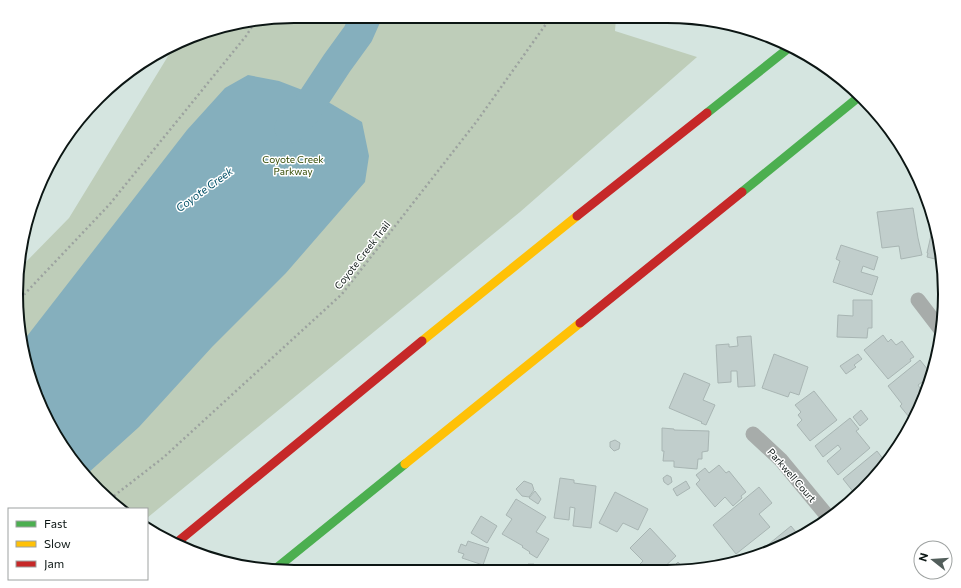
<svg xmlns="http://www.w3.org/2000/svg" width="961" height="588" viewBox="0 0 961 588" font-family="Commissioner,sans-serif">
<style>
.green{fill:#becdb9}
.water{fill:#85afbd}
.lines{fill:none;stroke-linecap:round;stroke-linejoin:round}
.river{stroke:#85afbd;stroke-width:31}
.building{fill:#c1cecc;stroke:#a8b5b3}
.path{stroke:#9ca29f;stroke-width:2.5;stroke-dasharray:2 3;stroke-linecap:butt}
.street{stroke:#a7acaa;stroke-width:15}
.fast{stroke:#4caf50;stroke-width:9}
.slow{stroke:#ffc107;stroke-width:9}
.jam{stroke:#c62828;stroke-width:9}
.labels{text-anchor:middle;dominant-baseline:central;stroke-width:3;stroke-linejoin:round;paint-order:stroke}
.park-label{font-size:10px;fill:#334a03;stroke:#fff}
.street-label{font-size:10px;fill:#0c1614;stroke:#fff}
.water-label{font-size:11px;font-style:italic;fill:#025067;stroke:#fff}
.rim{fill:none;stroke:#0c1614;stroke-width:2}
</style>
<rect width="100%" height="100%" fill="#d5e5e0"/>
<polygon class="green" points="294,16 616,18 615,31 697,57 520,212 147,518 147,509 120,509 63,449 31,383 16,294 21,267 69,218 173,48 205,31"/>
<polygon class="water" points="248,75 279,81 318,96 362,122 369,156 365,182 286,273 212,347 139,427 87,474 63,449 31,383 24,340 187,130 225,88"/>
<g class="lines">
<polyline class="river" points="290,128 304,113 337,63 358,34 366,16"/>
</g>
<g class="building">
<polygon points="913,208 918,238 922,255 901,259 899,246 882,248 877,212"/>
<polygon points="934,222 943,257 943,261 927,257 928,253 927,253"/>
<polygon points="841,245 878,257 874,270 863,266 861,272 878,277 872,295 833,282 840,261 836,259"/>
<polygon points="853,300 872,300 872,328 868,328 867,338 837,337 838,315 853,316"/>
<polygon points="883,335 888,342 891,339 896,345 902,341 914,357 910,359 911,361 888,379 864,350"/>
<polygon points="751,336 755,386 738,387 737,371 731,371 731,382 718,383 716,345 729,344 729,347 738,346 737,337"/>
<polygon points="774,354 808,367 799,395 790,392 788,397 762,388"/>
<polygon points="858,354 862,359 854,365 856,367 846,374 840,366"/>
<polygon points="920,360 932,375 918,385 921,390 929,383 920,408 909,417 900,406 902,404 888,386"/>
<polygon points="684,373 710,384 703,400 715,405 706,425 701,423 702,422 669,408"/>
<polygon points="814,391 837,420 810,441 797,425 802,420 798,415 801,412 795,405"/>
<polygon points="861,410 868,419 860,426 853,417"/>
<polygon points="850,418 859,429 856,431 870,448 838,475 827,461 841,449 838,445 823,457 815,446"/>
<polygon points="662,428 674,429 674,430 709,431 708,451 702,452 702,459 698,459 697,469 674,467 674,461 663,461 664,451 662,451"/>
<polygon points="615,440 620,443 619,449 614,451 610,447 610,442"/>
<polygon points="877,451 887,464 869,484 855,494 843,479"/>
<polygon points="719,465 726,473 729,471 746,492 741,496 742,498 733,506 725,497 715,507 696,484 700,480 696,475 705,468 709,473"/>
<polygon points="667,475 671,477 672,482 668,485 664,482 663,478"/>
<polygon points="560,478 574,480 574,483 596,486 591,528 573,526 575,508 570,507 569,520 554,518"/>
<polygon points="524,481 532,484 534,490 529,497 522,496 516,489"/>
<polygon points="686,481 690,488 677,496 673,489"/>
<polygon points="759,487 772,503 759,514 770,527 736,554 713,525"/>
<polygon points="535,491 541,499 538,504 529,498"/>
<polygon points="615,492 648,509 638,530 623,523 617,532 599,523"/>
<polygon points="516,499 546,517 536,532 549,539 537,558 529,553 530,552 522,547 523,546 502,534 512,519 506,515"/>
<polygon points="481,516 497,526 487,543 471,533"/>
<polygon points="791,526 800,537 761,554 759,552"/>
<polygon points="650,528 676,556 660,571 633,571 643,561 630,548"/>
<polygon points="468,541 489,548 483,565 462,558 464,554 458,552 461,544 466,546"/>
<polygon points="678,562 686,571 669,571"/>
<polygon points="528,564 534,564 534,571 489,571 489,565 528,565"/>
</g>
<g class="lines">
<g class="path">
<polyline points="17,302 109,205 246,36 255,22"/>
<polyline points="110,499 164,457 342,294 477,121 551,17"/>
</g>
<g class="street">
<polyline points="918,300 941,330"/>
<polyline points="753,434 781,460 829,518"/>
</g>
<g class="fast">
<polyline points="707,113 790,47"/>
<polyline points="742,192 860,96"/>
<polyline points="274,570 405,464"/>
</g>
<g class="slow">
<polyline points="422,341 577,216"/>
<polyline points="405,464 580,323"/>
</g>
<g class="jam">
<polyline points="577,216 707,113"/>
<polyline points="580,323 742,192"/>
<polyline points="175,544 422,341"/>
</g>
</g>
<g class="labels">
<g class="park-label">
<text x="293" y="159">Coyote Creek<tspan x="293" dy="12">Parkway</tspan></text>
</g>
<g class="street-label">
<text transform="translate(362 255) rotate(-52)">Coyote Creek Trail</text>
<text transform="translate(792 475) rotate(49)">Parkwell Court</text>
</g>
<g class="water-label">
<text transform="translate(204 189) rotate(-36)">Coyote Creek</text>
</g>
</g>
<path d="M0 0H961V588H0ZM294 23H667A271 271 0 0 1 938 294V294A271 271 0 0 1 667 565H294A271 271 0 0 1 23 294V294A271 271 0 0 1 294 23Z" fill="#fff" fill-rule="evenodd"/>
<path class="rim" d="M294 23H667A271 271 0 0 1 938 294V294A271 271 0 0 1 667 565H294A271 271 0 0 1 23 294V294A271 271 0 0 1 294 23Z"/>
<rect x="8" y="508" width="140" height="72" fill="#ffffff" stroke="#9ea2a1"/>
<rect x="16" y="521" width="20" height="6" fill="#4caf50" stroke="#9ea2a1"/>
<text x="44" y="528" font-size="12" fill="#0c1614">Fast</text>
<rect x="16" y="541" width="20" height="6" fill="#ffc107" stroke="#9ea2a1"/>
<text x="44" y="548" font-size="12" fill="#0c1614">Slow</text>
<rect x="16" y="561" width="20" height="6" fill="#c62828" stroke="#9ea2a1"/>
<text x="44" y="568" font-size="12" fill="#0c1614">Jam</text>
<g transform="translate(933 560) rotate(287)"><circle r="19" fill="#ffffff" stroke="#9ea2a1"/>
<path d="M0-3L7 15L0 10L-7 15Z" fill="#525e5b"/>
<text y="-6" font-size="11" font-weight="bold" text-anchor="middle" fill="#0c1614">N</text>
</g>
</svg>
